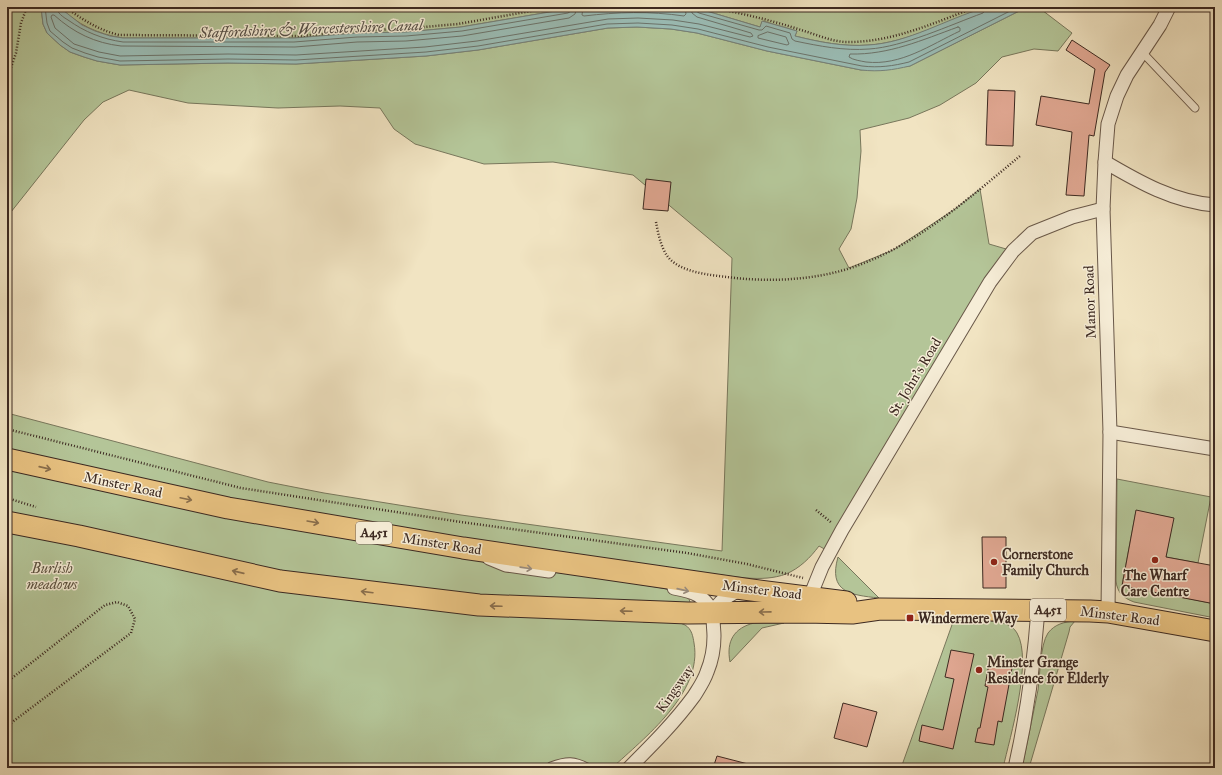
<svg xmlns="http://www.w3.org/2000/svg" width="1222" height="775" viewBox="0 0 1222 775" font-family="'IM FELL Great Primer',serif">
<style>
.green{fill:#b4c598;stroke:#78775c}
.water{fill:#9bbeb7;stroke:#75827b}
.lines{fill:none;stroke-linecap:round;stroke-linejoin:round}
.shore{stroke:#6c746c;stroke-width:1}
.building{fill:#e2a994;stroke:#3c2921}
.lane-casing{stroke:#695849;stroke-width:9}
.street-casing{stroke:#695849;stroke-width:15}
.primary-casing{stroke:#3c2921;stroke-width:23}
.path{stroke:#3c2921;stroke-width:2.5;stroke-dasharray:1 2;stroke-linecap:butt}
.lane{stroke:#f6edd7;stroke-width:7}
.street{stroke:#f6edd7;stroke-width:13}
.primary{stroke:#e8c281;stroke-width:21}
.oneway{stroke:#896e4c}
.oneway2{stroke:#998b7c}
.poi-dot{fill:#8f2418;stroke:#f6edd7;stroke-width:1.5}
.labels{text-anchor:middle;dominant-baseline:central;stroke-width:3;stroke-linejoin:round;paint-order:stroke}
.shield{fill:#f6edd7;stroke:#746458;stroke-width:1}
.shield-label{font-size:13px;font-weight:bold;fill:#3c2921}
.street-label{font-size:14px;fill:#3c2921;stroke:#f6edd7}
.poi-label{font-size:14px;font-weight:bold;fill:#3c2921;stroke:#f6edd7;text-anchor:start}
.park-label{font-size:14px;font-style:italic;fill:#5a503f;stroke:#f6edd7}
.water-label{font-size:15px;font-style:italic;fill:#544e46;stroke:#f6edd7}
</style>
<rect width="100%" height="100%" fill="#f1e4c2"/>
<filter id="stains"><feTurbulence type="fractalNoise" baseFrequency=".005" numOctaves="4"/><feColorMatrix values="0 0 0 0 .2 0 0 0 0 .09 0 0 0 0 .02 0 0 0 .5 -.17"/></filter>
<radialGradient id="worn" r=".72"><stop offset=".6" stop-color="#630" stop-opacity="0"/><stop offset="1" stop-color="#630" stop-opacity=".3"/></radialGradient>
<g class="green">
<path d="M7 7H41L43 24 47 33 60 45 70 52 84 57 97 61 120 65 228 63 296 64 426 56 478 50 608 28 637 27 671 29 697 33 767 51 861 70 910 66 1027 7H1038L1072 33 1058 51 1034 49 1002 57 976 83 940 105 909 118 860 130 861 151 857 198 851 229 839 249 849 268 893 250 955 209 980 189 989 244 1013 251 830 552 819 546C810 558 800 568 786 574 762 583 732 576 707 573 684 570 662 567 639 564L636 582 637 584C653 587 676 588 689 599L690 602 688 604 639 611 643 622C656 622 674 619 685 625 692 629 693 637 694 643 703 693 644 738 612 768H7V413L268 482 324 493 461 515 722 551 732 258 633 175 553 162 484 164 415 144 394 129 380 108 340 106 278 108 188 103 129 90 103 102 84 120 7 217Z"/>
<path d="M59 7H579L461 27 406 32 357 33 294 38H123C97 34 77 24 59 7Z"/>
<path d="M693 7H840L873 9 876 7H986C951 20 905 43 869 45 844 47 819 42 795 36L797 31 763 21 760 27Z"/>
<path d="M1117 479 1211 497 1198 563 1166 557 1173 518 1136 511 1122 585 1215 604V618L1134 602C1123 598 1117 592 1116 581Z"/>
<path d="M838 557 879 598C850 595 828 592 838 557Z"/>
<path d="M991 621C1001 622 1012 624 1017 633 1033 660 1010 737 1003 768H901L953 622Z"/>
<path d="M1075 621 1070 627 1069 632 1029 768H1022C1027 742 1033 716 1038 690 1040 676 1040 645 1048 633 1055 624 1064 622 1075 621Z"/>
<path d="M754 623H784L762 628 730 662C726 641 734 628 754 623Z"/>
</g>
<path class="water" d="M41 7H59L82 25 95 31 110 36 123 38H294L357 33 406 32 461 27 579 7H693L760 27 762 21 797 31 795 36C819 42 844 47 868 45 908 43 946 19 984 8 994 5 1016 7 1027 7L910 66C892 70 880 72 861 70L767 51 697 33 671 29 637 27 608 28 478 50 426 56 296 64 228 63 120 65 97 61 84 57 70 52 60 45 47 33 43 24Z"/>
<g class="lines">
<g class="shore">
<path d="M45 7 47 23 50 31 63 42 72 48 85 53 98 57 120 61 228 59 296 60 426 52 478 46 607 24 638 23 672 25 698 29 768 47 862 66C879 68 893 66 909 62L1018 7"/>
<path d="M56 7C57 13 63 17 68 20 85 32 102 39 123 42H294L357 37 406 36 462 31 568 13 571 11 572 7"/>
<path d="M577 7 575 14 569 18 462 36 406 41 357 42 295 47 121 46C95 43 74 33 54 15H52L51 17 55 28 74 44 99 52 120 56 228 54 296 55 425 47 477 41 608 19 638 18 673 20 699 24 750 37 753 36 751 33 697 17 692 13 691 7"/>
<path d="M583 7 582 15 584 16C617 12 650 11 684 16L686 14 685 7"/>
<path d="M696 7V11L699 13 759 30H762L766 26 790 33 792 39 795 41C819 46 844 51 869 49 903 47 950 25 983 13L985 10 986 7"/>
<path d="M958 27 960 28V31C930 45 901 66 866 62 861 61 853 60 849 57L850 54C889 55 922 40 958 27Z"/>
<polygon points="768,32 786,37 789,44 787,45 758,38 758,36"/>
</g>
</g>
<g class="building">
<polygon points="1072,40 1110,65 1105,72 1094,136 1089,135 1084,196 1066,195 1072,132 1036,125 1041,96 1089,104 1095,69 1066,50"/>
<polygon points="988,90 1015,91 1013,146 986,145"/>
<polygon points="646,179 671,182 668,211 643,209"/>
<polygon points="1136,510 1174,518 1166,557 1215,566 1215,604 1122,586"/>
<polygon points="982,537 1006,537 1006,588 983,588"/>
<polygon points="951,650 974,654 953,749 919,741 922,725 943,730 954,679 945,677"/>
<polygon points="990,658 1013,663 1002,722 998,721 994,745 975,742 978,728 980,728 988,687 985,686"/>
<polygon points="843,703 877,712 867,747 834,738"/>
<polygon points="717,756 748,764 748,768 713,768"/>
</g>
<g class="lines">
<defs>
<g id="lane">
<polyline points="1142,52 1195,108"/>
<path d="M550 768 551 766C567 760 574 760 589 768"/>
</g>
<g id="street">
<path d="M1105 162C1139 182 1174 202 1215 205"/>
<polyline points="1110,432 1215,449"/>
<polyline points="489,558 506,565 549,571"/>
<path d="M674 588C695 592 702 594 714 613"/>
<polyline points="807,604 822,567 842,530 990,282 1013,251 1032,233 1072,217 1103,209"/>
<polyline points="1108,612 1110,432 1103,209 1105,162 1108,124 1117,96 1127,75 1160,25 1169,7"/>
<path d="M629 768C652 745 675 722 694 696 699 688 704 681 707 672 712 660 714 649 714 636 714 629 712 619 714 612 718 601 731 593 742 590"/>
<path d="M1015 768C1027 715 1034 663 1038 610"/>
</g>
<g id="primary">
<polyline points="7,459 228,508 463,548 744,589 846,602"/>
<polyline points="7,522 79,536 280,581 479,605 688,613 804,612 852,613 880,609 1090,611 1108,612 1215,631"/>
</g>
</defs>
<use href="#lane" class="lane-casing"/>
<use href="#street" class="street-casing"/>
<use href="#primary" class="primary-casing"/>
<g class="path">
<path d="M65 7C82 19 98 30 119 35L300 36 356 31 412 28 458 24 554 7"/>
<path d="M709 7C740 13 771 20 801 30 815 34 830 41 845 42 891 43 934 23 976 7"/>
<polyline points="7,79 16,53 21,23 27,7"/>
<path d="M656 222C658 233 661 248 668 257 680 272 709 275 727 277 759 281 791 281 823 275 899 261 962 204 1020 156"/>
<polyline points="7,429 241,488 461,522 687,553 747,564 803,578"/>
<polyline points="7,498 36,507"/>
<polyline points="816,510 832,523"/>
<polyline points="7,682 105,605 117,602 128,606 135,619 131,633 7,726"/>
</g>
<use href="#lane" class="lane"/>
<use href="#street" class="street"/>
<use href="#primary" class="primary"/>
</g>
<defs><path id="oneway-shaft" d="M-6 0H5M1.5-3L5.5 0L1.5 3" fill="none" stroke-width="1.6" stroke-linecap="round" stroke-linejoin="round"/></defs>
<g class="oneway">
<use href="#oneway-shaft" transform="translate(45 468) rotate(13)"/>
<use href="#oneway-shaft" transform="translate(186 499) rotate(12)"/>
<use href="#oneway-shaft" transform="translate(313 522) rotate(10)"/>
<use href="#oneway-shaft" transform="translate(238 572) rotate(-167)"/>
<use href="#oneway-shaft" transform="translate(367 592) rotate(-173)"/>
<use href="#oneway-shaft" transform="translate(496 606) rotate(-178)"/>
<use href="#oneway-shaft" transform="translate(626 611) rotate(-178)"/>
<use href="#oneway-shaft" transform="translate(765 612) rotate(179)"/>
</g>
<g class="oneway2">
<use href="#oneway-shaft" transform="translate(526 568) rotate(8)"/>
<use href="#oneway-shaft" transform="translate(683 590) rotate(13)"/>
</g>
<g class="poi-dot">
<circle cx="1155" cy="560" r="4"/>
<circle cx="994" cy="562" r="4"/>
<rect x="906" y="614" width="8" height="8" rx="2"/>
<circle cx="979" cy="670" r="4"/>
</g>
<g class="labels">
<g class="shield">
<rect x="356" y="522" width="36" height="22" rx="3"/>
<rect x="1030" y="599" width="36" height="22" rx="3"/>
</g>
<g class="shield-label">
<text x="374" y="533">A451</text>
<text x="1048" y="610">A451</text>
</g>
<g class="street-label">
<text transform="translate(1090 302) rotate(-92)">Manor Road</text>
<text transform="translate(915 377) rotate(-59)">St. John's Road</text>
<text transform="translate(123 485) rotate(12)">Minster Road</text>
<text transform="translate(442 544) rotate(9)">Minster Road</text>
<text transform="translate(762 590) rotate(7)">Minster Road</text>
<text transform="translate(1120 616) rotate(7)">Minster Road</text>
<text transform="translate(675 689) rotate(-55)">Kingsway</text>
</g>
<g class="poi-label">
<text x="1002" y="554">Cornerstone<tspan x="1002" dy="16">Family Church</tspan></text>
<text x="1155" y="575" text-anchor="middle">The Wharf<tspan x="1155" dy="16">Care Centre</tspan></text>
<text x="918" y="618">Windermere Way</text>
<text x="987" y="662">Minster Grange<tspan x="987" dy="16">Residence for Elderly</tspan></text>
</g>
<g class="park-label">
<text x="52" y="568">Burlish<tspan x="52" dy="16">meadows</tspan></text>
</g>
<g class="water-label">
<text transform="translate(311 29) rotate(-2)">Staffordshire &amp; Worcestershire Canal</text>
</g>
</g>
<rect width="1222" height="775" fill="none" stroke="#f1e4c2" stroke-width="24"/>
<rect x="8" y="8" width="1206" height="759" fill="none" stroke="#3c2921" stroke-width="2"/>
<rect x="12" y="12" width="1198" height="751" fill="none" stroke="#3c2921"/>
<rect width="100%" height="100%" filter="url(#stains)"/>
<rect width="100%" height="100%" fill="url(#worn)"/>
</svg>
